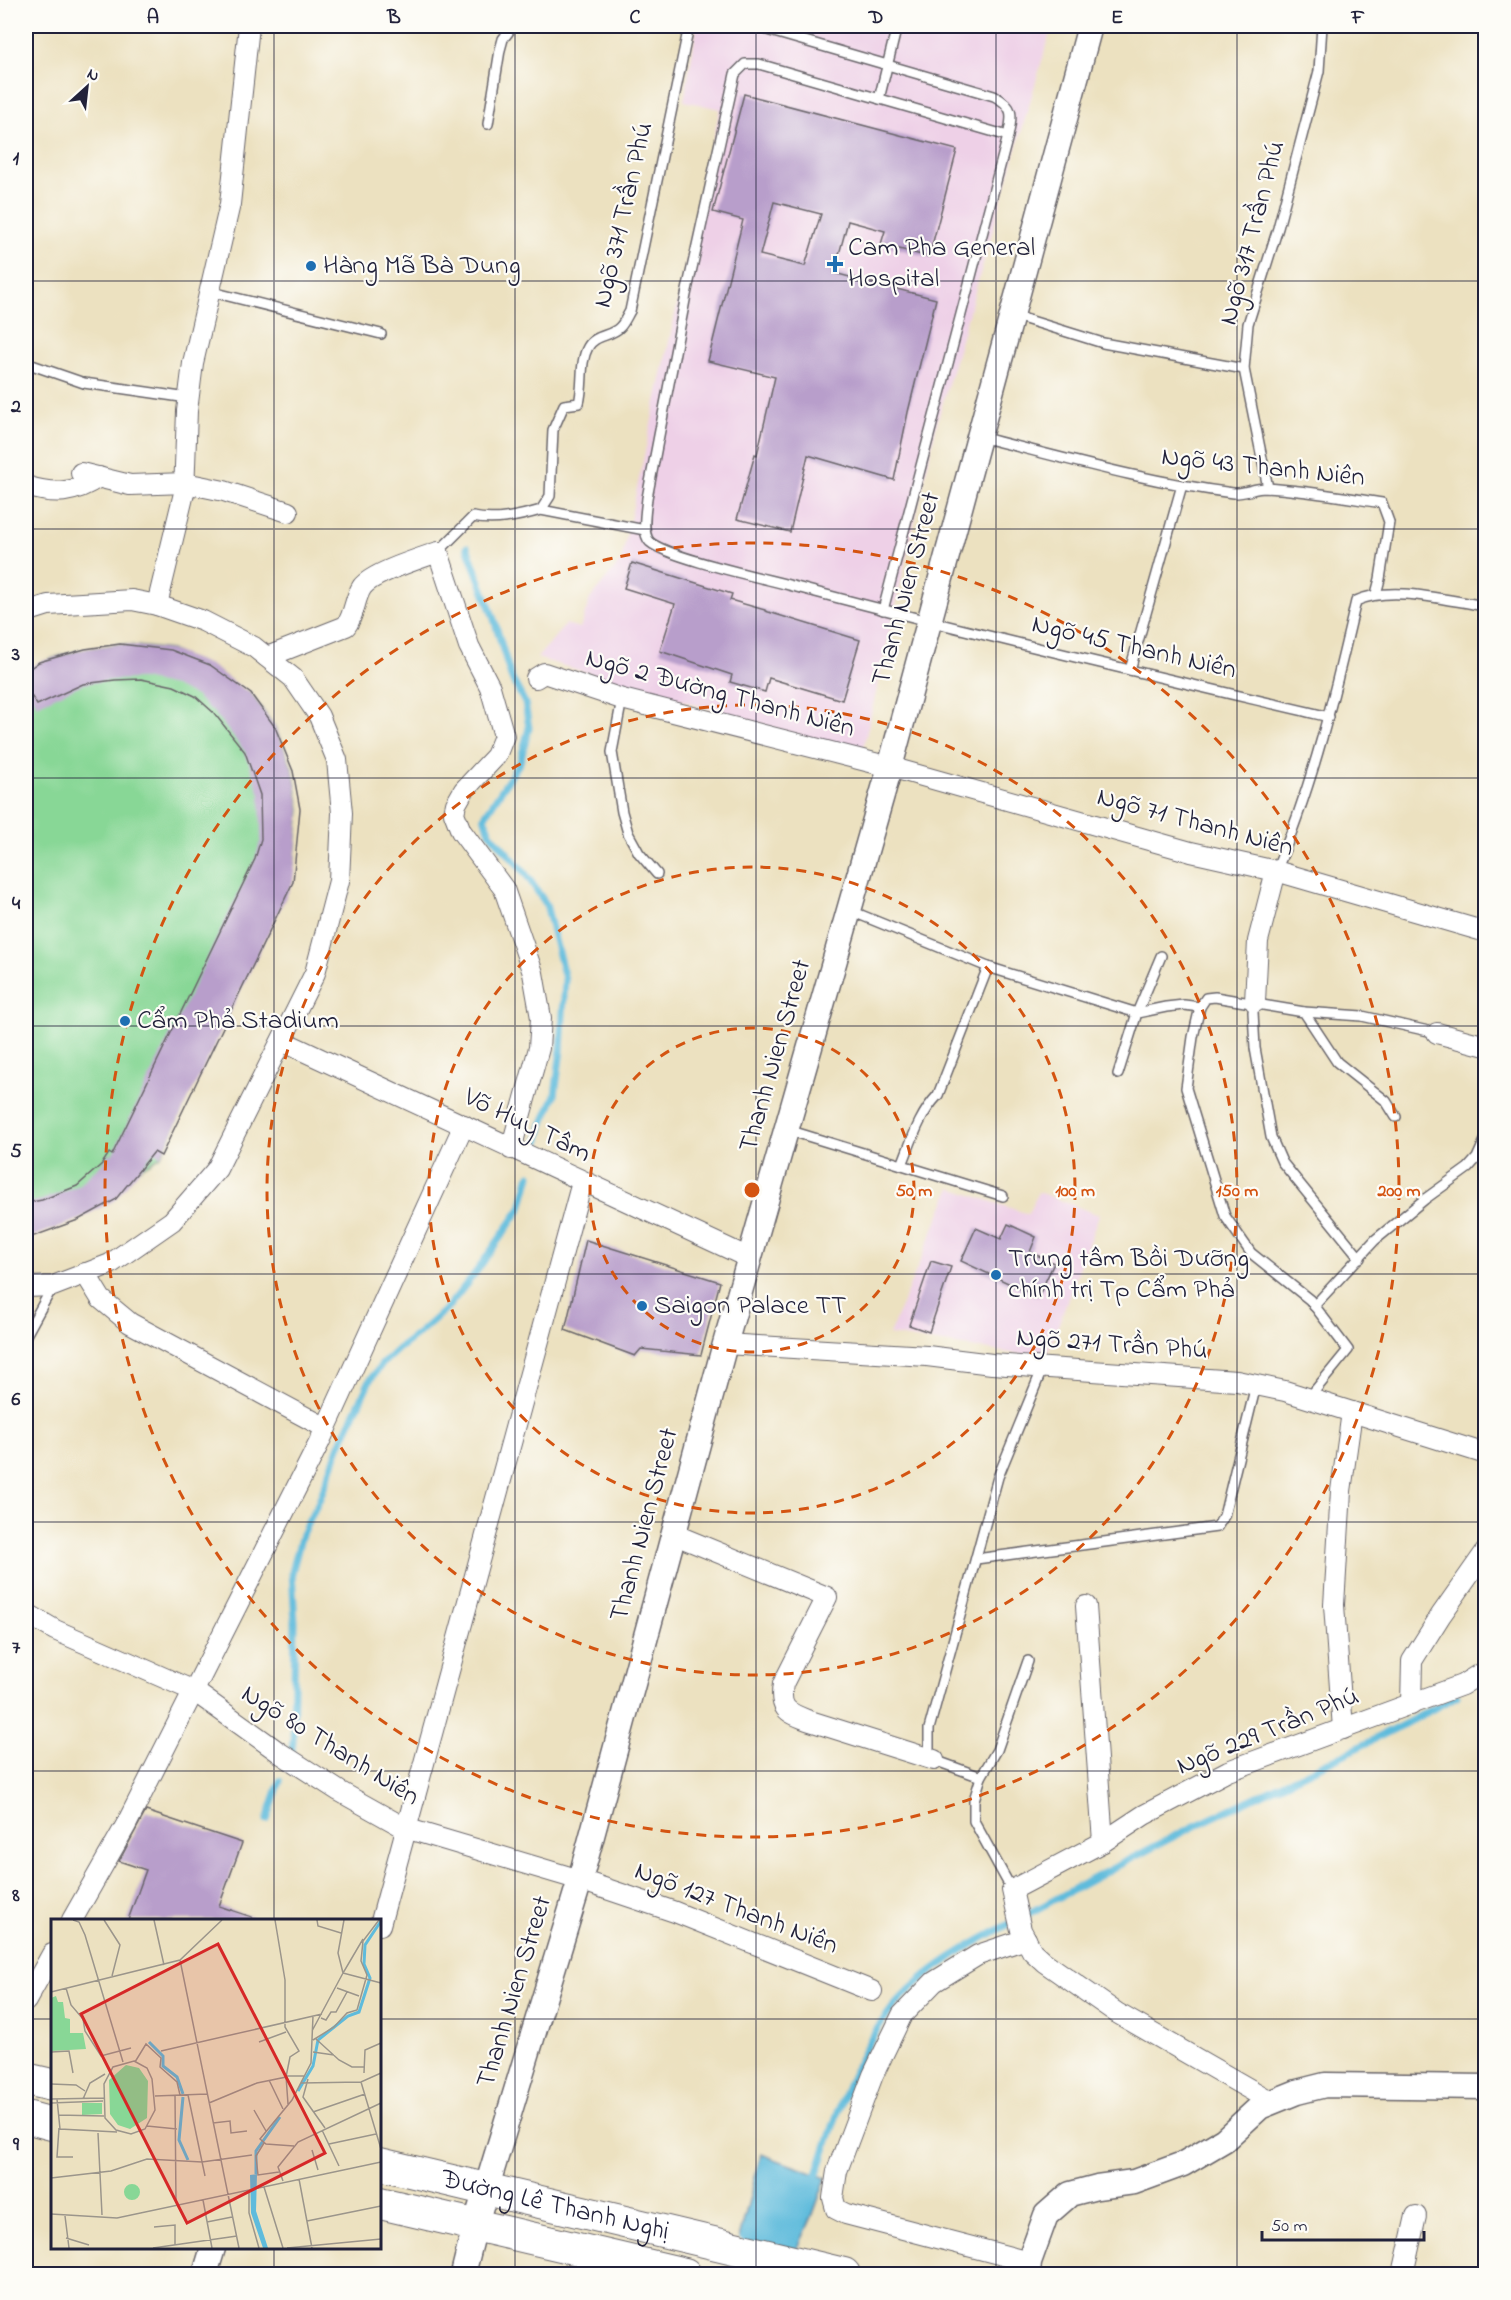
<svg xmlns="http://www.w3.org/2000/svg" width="1511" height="2300" viewBox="0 0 1511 2300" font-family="'Indie Flower',sans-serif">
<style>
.built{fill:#eed0e7}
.green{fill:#88d796;stroke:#557c68;stroke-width:1.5}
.water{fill:#5ebbdc;stroke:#406e8c;stroke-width:1.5}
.pier{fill:#ece1c0}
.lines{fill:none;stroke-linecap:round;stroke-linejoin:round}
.stream{stroke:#5ebbdc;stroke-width:7}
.building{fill:#b89ecb;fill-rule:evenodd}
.service-casing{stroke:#69656a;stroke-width:12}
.minor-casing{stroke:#69656a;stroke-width:22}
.tertiary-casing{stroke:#69656a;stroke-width:27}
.trunk-casing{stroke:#69656a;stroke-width:34}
.service{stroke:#fff;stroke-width:9}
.minor{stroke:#fff;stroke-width:20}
.tertiary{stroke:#fff;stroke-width:24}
.trunk{stroke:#fff;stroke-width:32}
.grid{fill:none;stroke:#22223b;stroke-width:1.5;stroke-opacity:0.55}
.ring{fill:none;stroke:#d45411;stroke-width:3;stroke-dasharray:10 8}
.poi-dot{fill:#1f6fb2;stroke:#fdfcf7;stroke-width:2}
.labels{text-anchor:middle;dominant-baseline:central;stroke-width:4.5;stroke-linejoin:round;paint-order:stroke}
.street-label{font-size:27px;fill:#22223b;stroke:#fdfcf7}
.poi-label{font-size:27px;fill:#22223b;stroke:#fdfcf7;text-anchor:start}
.inset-river{fill:none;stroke:#5ebbdc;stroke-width:3}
.inset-road{fill:none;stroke:#9b958b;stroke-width:1.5}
.view{fill:#d62828;fill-opacity:0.15;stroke:#d62828;stroke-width:3}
.inset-edge{fill:none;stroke:#22223b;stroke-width:3}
.centre{fill:#d45411;stroke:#fdfcf7;stroke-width:3}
.ring-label{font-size:18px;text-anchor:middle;font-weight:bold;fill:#d45411;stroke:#fdfcf7;stroke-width:4.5;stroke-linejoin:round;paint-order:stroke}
.neatline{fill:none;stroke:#22223b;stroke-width:2}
.grid-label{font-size:20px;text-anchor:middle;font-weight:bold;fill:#22223b}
</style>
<rect width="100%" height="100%" fill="#fdfcf7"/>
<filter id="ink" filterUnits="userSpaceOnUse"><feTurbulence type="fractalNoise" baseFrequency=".0167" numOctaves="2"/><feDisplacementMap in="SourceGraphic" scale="12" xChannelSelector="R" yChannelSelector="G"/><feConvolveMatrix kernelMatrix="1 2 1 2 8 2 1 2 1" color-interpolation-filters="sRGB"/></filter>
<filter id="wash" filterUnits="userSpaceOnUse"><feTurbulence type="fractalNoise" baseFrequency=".008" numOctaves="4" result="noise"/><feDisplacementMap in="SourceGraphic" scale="24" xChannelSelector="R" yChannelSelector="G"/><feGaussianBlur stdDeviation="1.35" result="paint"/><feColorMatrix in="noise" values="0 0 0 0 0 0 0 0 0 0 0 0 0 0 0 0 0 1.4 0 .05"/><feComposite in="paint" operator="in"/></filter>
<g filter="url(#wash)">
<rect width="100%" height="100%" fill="#ece1c0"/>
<g class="built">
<polygon points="697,26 1052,26 938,419 862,754 537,658 566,624 580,628 590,599 621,561 720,109 684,101"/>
<polygon points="951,1188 1028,1214 1038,1192 1099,1215 1046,1358 889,1335"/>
</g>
<path class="green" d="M120 644 171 650 251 694 275 727 293 771 300 809 294 865 161 1156 26 1238V671C53 653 88 649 120 644Z"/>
<polygon class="water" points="761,2154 826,2178 812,2217 786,2274 721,2274 740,2235"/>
<polygon class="pier" points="736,2237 788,2274 719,2274"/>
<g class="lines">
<g class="stream">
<polyline points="467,547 493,616 511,677 525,703 529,728 520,762 484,817 490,833 525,873 546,904 565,979 561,1050 555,1095 542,1125 537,1148"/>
<polyline points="291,1756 293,1741 295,1622 292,1572 302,1534 319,1501 339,1447 370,1380 382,1364 398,1349 419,1333 448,1307 476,1272 521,1208 530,1175"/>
<polyline points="267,1820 280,1781"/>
<path d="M814 2183C834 2125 851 2059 891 2010 932 1959 996 1932 1052 1901 1100 1875 1148 1849 1197 1825 1284 1783 1372 1743 1457 1696"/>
</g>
</g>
<g id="blocks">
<g class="building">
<path d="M744 94 957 150 929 257 881 244 885 231 848 221 834 273 936 299 908 412 894 480 808 455 790 532 737 519 755 454 757 455 775 377 708 361 743 220 713 212ZM774 202 821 214 805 266 760 255Z"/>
<polygon points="632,563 732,594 730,600 765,610 765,611 860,640 842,700 769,678 765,692 730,682 732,675 660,651 675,604 624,588"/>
<polygon points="120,644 171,650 210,665 251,694 275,727 293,771 300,809 293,882 161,1156 154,1152 115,1200 78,1220 26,1239 26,1203 42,1200 77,1186 102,1164 109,1153 112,1155 255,859 261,839 260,795 245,752 214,713 195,696 174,686 141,679 115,680 83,684 37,705 26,688 26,671 39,662 85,649"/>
<polygon points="1008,1224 1036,1237 1030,1252 1054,1263 1038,1297 961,1261 976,1228 1001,1239"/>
<polygon points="586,1240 720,1282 701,1355 641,1349 635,1356 565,1330"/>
<polygon points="931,1261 951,1267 929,1332 909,1325"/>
<polygon points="146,1811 242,1843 219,1906 252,1917 252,1920 128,1920 146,1870 119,1861"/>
</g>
</g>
</g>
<g filter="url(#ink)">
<use href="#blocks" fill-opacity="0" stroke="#69656a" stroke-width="1.5"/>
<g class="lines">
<defs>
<g id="service">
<path d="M767 30 994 96C1014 106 1013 115 1008 136L883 610"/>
<polyline points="879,99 897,26"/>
<polyline points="488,124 500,50 503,39 513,26"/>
<path d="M1008 136 759 64H745L735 74 686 295 647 498C646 510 641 533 650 542 667 557 758 577 785 584 965 632 1147 674 1329 717"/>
<polyline points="208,291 381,334"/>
<polyline points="1012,315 1103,343 1244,369"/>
<polyline points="26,363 84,383 188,398"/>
<path d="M980 437C1064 458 1147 482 1233 493 1244 494 1254 488 1265 488 1304 490 1343 497 1382 503L1389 522 1380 579 1376 594"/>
<polyline points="1268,488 1244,369 1248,324 1278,228 1319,71 1322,26"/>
<polyline points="541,510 645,530"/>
<path d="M438 552 473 517C495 522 520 516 541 510L550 496 553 430 564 405 579 403C584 385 579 363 588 347 595 334 611 337 620 327 624 323 627 316 630 311L689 26"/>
<polyline points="1130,670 1182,485"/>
<polyline points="622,699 612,752 622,812 628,833 639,853 657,874"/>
<polyline points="1485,844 1486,843"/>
<path d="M1276 871C1313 785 1335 692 1356 601 1391 584 1448 601 1486 606"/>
<polyline points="851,911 988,967 1137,1013 1166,1007 1184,1005 1200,1007"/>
<polyline points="1255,1002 1253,1012 1255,1048 1271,1137 1282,1162 1360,1258"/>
<polyline points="1304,1012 1362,1016 1437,1033"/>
<polyline points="1118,1074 1137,1013 1161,956"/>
<polyline points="788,1130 1003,1196"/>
<path d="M902 1165C912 1140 919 1115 938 1095L988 967"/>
<polyline points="1314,1306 1375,1240 1425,1199 1468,1168 1477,1158 1486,1138"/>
<polyline points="26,1335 53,1286"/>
<polyline points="1308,1399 1348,1350 1310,1300 1251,1253 1225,1216 1186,1088 1193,1037 1200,1007 1206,998 1215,997 1304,1012 1337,1062 1386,1101 1396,1117"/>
<polyline points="976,1559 1217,1527 1224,1516 1256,1385"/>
<polyline points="981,1777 934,1760 929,1750 929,1729 998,1477 1043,1367"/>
<polyline points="1012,1890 974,1821 974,1800 981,1777 997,1750 1028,1661"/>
</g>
<g id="minor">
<polyline points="81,473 130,485 185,483 224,491 288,512"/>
<path d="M26 486C54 495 74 494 99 477"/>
<polyline points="157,605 184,493 187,411 193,363 230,204 249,26"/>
<polyline points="26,612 48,605 132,600 157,605 203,621 254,647 293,678 319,716 337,760 342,813 339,881 315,973 217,1169 172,1221 110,1264 53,1286 26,1287"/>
<path d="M267 657 346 626C355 614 354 599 362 587 372 573 421 558 438 552L469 646 490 687 504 736 496 756 464 790 456 804 454 813 461 831 504 889 533 973 541 1018 539 1048 511 1149"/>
<polyline points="536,678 544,673 622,699 890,767 1191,852 1276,871 1486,932"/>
<polyline points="1255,1002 1258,941 1276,871"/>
<polyline points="1437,1033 1486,1046"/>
<polyline points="282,1041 749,1258"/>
<polyline points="85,1273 101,1299 130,1323 326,1428"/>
<polyline points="725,1344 927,1356 992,1364 1237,1381 1285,1391 1486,1454"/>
<path d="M673 1534 827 1597 783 1684C779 1708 786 1712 807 1720L934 1760"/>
<polyline points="1086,1606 1103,1842"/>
<polyline points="26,1613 55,1630 194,1691 280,1753 339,1791 405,1828 580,1880 675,1912 872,1991"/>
<polyline points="1411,1705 1412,1661 1441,1615 1486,1551"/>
<polyline points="1343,1729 1334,1605 1341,1491 1352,1412"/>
<polyline points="72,1920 126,1825 319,1443 464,1125"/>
<polyline points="380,1925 582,1182"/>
<polyline points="1026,1939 978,1955 934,1982 902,2015 873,2075 837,2171 833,2198 836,2209 846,2214 1029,2262"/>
<polyline points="26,2001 52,1954"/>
<polyline points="1272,2102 1117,2013 1044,1962 1032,1951 1021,1930 1012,1890 1103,1842 1144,1815 1228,1771 1462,1685 1486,1670"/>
<polyline points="1403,2274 1416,2216"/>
</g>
<g id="tertiary">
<polyline points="205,2274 213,2248"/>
<polyline points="463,2274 475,2226 580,1880 725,1344 890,767 1090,26"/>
<polyline points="1028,2274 1029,2262 1046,2215 1070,2194 1097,2187 1134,2182 1183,2164 1224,2140 1260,2107 1297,2092 1325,2085 1486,2087"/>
</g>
<g id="trunk">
<polyline points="26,2079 52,2085"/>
<polyline points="26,2117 52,2124"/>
<path id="s1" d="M380 2164 844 2274"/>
<polyline points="380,2203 685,2274"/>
</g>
</defs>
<use href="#service" class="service-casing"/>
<use href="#minor" class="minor-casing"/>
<use href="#tertiary" class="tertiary-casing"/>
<use href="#trunk" class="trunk-casing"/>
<use href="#service" class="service"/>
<use href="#minor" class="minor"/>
<use href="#tertiary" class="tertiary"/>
<use href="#trunk" class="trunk"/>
</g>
</g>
<path class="grid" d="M274 26V1920M515 26V2274M756 26V2274M996 26V2274M1237 26V2274M26 281H1486M26 529H1486M26 778H1486M26 1026H1486M26 1274H1486M26 1522H1486M26 1771H1486M26 2019H52M380 2019H1486M274 2248V2274"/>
<g class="ring">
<circle cx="752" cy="1190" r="162"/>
<circle cx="752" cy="1190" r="323"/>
<circle cx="752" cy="1190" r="485"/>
<circle cx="752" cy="1190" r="647"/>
</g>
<g class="poi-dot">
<path d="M832 255h6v6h6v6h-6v6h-6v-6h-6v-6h6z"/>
<circle cx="311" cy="266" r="6"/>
<circle cx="125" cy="1021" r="6"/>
<circle cx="996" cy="1275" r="6"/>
<circle cx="642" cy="1306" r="6"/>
</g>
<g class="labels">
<g class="street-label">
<text transform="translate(624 215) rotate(-77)">Ngõ 371 Trần Phú</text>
<text transform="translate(1253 233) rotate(-75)">Ngõ 317 Trần Phú</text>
<text transform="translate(1263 468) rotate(6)">Ngõ 43 Thanh Niên</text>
<text transform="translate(907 589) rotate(-75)">Thanh Nien Street</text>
<text transform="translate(1134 648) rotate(13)">Ngõ 45 Thanh Niên</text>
<text transform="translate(720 694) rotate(15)">Ngõ 2 Đường Thanh Niên</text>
<text transform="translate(1195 823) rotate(15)">Ngõ 71 Thanh Niên</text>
<text transform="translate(776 1056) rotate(-74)">Thanh Nien Street</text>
<text transform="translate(527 1126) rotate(26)">Võ Huy Tâm</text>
<text transform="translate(1112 1345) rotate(4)">Ngõ 271 Trần Phú</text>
<text transform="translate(645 1525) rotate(-75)">Thanh Nien Street</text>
<text transform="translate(1268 1732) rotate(-22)">Ngõ 229 Trần Phú</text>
<text transform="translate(330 1746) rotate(32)">Ngõ 80 Thanh Niên</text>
<text transform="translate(736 1909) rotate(21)">Ngõ 127 Thanh Niên</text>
<text transform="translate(515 1992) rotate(-73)">Thanh Nien Street</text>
<text stroke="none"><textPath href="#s1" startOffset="180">Đường Lê Thanh Nghị</textPath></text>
</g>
<g class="poi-label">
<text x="848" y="248">Cam Pha General<tspan x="848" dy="31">Hospital</tspan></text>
<text x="323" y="266">Hàng Mã Bà Dung</text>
<text x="137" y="1021">Cẩm Phả Stadium</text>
<text x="1008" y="1259">Trung tâm Bồi Dưỡng<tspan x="1008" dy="31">chính trị Tp Cẩm Phả</tspan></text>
<text x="654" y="1306">Saigon Palace TT</text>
</g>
</g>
<g transform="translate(51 1919)">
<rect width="330" height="330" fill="#ece1c0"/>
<path d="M5 77 7 83H12L14 99 19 100V114H32L35 130 0 132V79ZM75 146 88 149 97 162 96 199 79 210 67 206 59 195 58 161ZM31 184H51V195L31 196ZM73 273a8 8 0 1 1 16 0a8 8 0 1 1-16 0Z" fill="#88d796"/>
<path d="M206 255 205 292 217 329H212L200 294 199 256Z" fill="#5ebbdc"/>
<path class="inset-river" d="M98 123 112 137V147L126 158 132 175M247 172 262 147 267 121 297 97 308 93 319 59 313 45 314 26 330 2M132 178 128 221 137 241M205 255V232L229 198"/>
<path class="inset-road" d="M22 1 28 3 34 16 72 143M53 1 69 26 61 57M103 1 113 46M266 1 267 7 290 14M312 20 292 54 330 64M129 41 188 329M15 69 20 86 32 100 34 112 50 137 61 134M286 69 308 77M0 73 129 41 171 1M270 99 275 101 280 93H285L296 73M261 112 292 54 287 34 293 1M265 120 288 141 301 148H314M262 121 283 108 296 94 306 91 316 56 310 42 312 22 328 1M208 123 235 113M110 132 271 95M0 133 18 132 22 154M262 133 283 136M61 134 80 129M83 142 96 149 101 160 104 191 94 210 80 215 65 211 54 199 53 165 62 148ZM84 143 95 125 110 139 109 148 126 163 129 176M313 154 314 131 330 124M257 160 252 178 274 209M218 161 232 190M310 163 330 230M250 164 310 163 330 154M0 165 25 166 34 172M124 176 125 284M137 176 154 257M104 177 156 175M0 180 53 179M6 180 9 210 66 213M32 180 39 164 54 155M0 184 52 182M158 184 206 164 235 158 239 138 248 132 234 108V61L224 1M237 185 235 157H253M203 191 215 212M262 193 314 175M7 196 53 197M162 204 179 202 180 214 196 212M96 207 126 210M8 209 6 238H22M271 211 288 247M47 214 51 296M213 224 205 237 207 256 228 253M278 225 325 215M243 227 215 225 209 220 241 181 260 144 262 97M261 231 267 251M0 259 60 252 96 240 151 243 201 236M248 260 261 329M232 262 227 248 247 223 330 184M213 268 232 329M198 272V294L208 329M152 281 161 329M0 295 66 299 330 243M14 297 18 329M256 302 330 287M156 303 181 298M103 308 124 306V326M15 319 38 326M102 329 186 317M236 329 330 320"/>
<path class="view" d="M167 25 274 234 136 304 30 95Z"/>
<rect width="330" height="330" class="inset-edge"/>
</g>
<circle cx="752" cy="1190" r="9" class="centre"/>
<g class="ring-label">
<text x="914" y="1196">50 m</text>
<text x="1075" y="1196">100 m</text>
<text x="1237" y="1196">150 m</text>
<text x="1399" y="1196">200 m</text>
</g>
<rect width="1511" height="2300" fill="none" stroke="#fdfcf7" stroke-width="66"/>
<g transform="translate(87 87) rotate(27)" stroke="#fdfcf7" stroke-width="4.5" paint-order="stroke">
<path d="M0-4.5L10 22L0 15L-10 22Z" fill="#22223b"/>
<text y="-9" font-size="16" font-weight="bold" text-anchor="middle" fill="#22223b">N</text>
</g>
<path d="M1262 2231v9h162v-9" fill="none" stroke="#22223b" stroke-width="3"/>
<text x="1271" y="2231" font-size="18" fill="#22223b" stroke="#fdfcf7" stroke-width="4.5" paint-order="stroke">50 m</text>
<rect x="33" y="33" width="1445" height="2234" class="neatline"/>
<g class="grid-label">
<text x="153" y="23">A</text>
<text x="394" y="23">B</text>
<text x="635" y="23">C</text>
<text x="876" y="23">D</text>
<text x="1117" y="23">E</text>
<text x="1358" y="23">F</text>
<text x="16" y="164">1</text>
<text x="16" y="412">2</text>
<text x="16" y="660">3</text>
<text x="16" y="909">4</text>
<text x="16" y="1157">5</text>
<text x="16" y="1405">6</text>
<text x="16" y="1653">7</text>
<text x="16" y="1901">8</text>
<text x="16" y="2150">9</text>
</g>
</svg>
